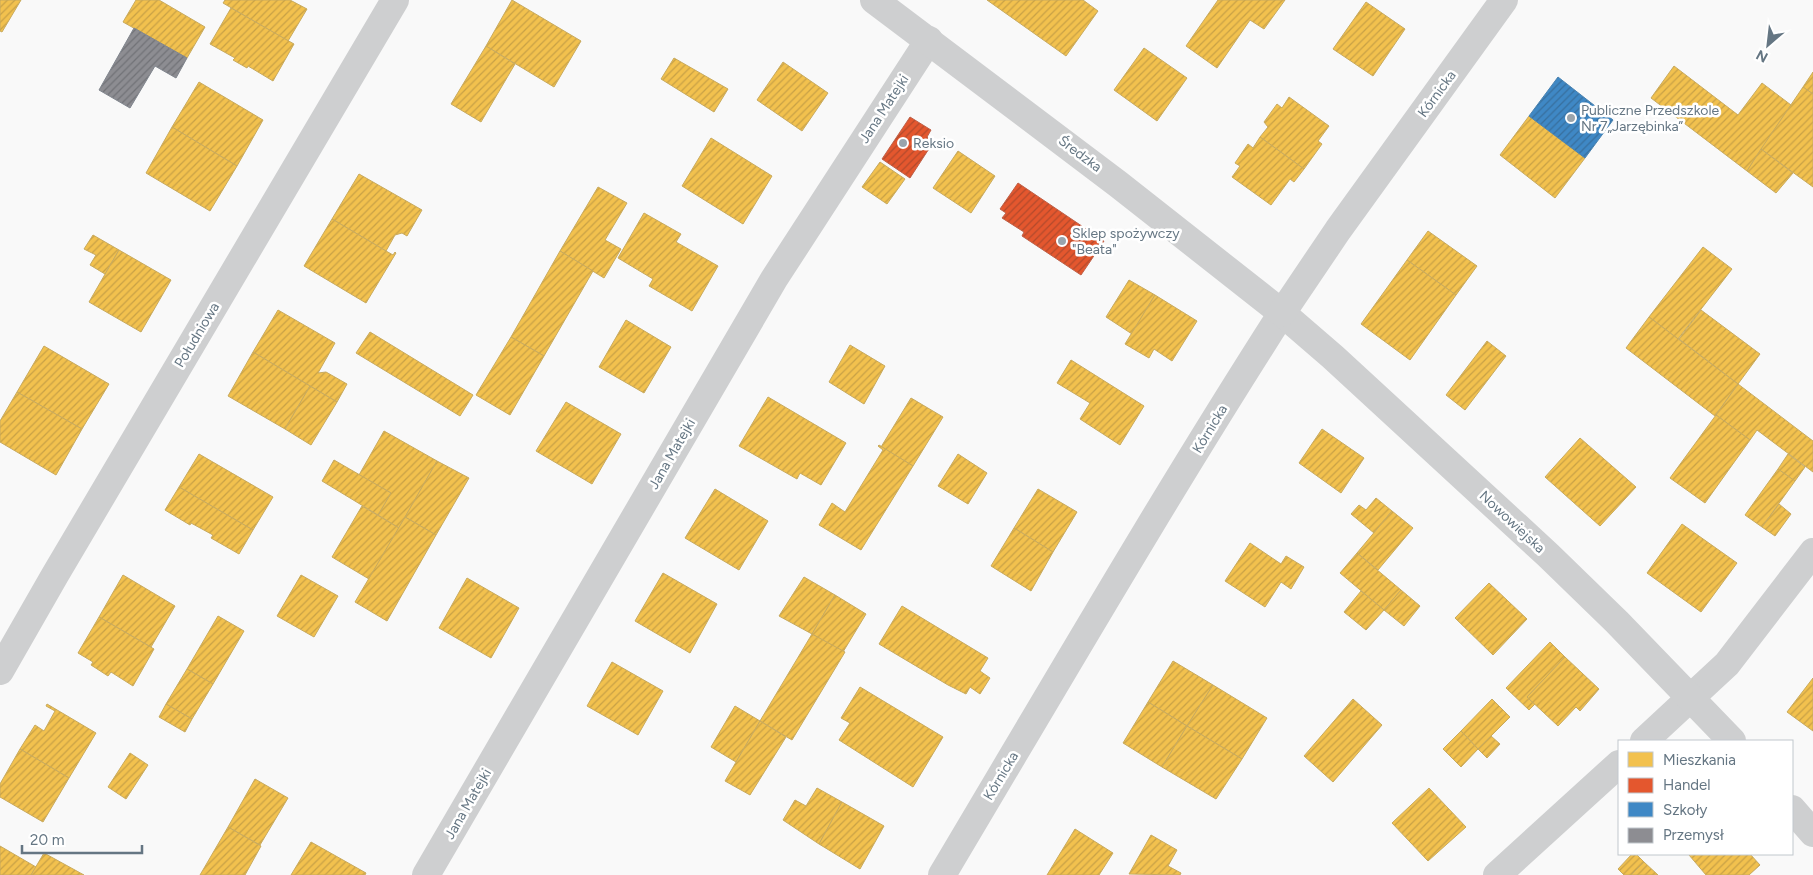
<svg xmlns="http://www.w3.org/2000/svg" width="1813" height="875" viewBox="0 0 1813 875" font-family="Figtree,sans-serif">
<style>
.homes{fill:url(#homes-hatch);stroke:#c8aa5e}
.shops{fill:url(#shops-hatch);stroke:#be6048}
.schools{fill:url(#schools-hatch);stroke:#4a83b1}
.industry{fill:url(#industry-hatch);stroke:#81868e}
.lines{fill:none;stroke-linecap:round;stroke-linejoin:round}
.minor{stroke:#cecfd0;stroke-width:28}
.tertiary{stroke:#cecfd0;stroke-width:28}
.poi-dot{fill:#99a4ac;stroke:#fff;stroke-width:2}
.labels{text-anchor:middle;dominant-baseline:central;stroke-width:5;stroke-linejoin:round;paint-order:stroke}
.street-label{font-size:14px;fill:#657683;stroke:#fff}
.poi-label{font-size:14px;fill:#657683;stroke:#fff;text-anchor:start}
</style>
<defs>
<pattern id="homes-hatch" width="6" height="6" patternUnits="userSpaceOnUse" patternTransform="scale(1.25)"><rect width="6" height="6" fill="#f2c14e"/><path d="M-1 1l2-2M0 6l6-6M5 7l2-2" fill="none" stroke="#c8a146"/></pattern>
<pattern id="shops-hatch" width="6" height="6" patternUnits="userSpaceOnUse" patternTransform="scale(1.25)"><rect width="6" height="6" fill="#e4572e"/><path d="M-1 1l2-2M0 6l6-6M5 7l2-2" fill="none" stroke="#b24a2c"/></pattern>
<pattern id="schools-hatch" width="6" height="6" patternUnits="userSpaceOnUse" patternTransform="scale(1.25)"><rect width="6" height="6" fill="#3f88c5"/><path d="M-1 1l2-2M0 6l6-6M5 7l2-2" fill="none" stroke="#376f9e"/></pattern>
<pattern id="industry-hatch" width="6" height="6" patternUnits="userSpaceOnUse" patternTransform="scale(1.25)"><rect width="6" height="6" fill="#8d8d92"/><path d="M-1 1l2-2M0 6l6-6M5 7l2-2" fill="none" stroke="#717277"/></pattern>
</defs>
<rect width="100%" height="100%" fill="#f9f9f9"/>
<g class="homes">
<polygon points="0,0 21,0 2,32 0,31"/>
<polygon points="136,0 159,0 205,27 187,58 123,22"/>
<polygon points="225,0 290,0 307,9 288,41 223,3"/>
<polygon points="512,0 581,41 554,87 486,46"/>
<polygon points="987,0 1083,0 1098,11 1066,56"/>
<polygon points="1218,0 1285,0 1264,29 1250,20 1217,68 1186,46"/>
<polygon points="1366,2 1405,29 1373,76 1333,49"/>
<polygon points="231,8 294,44 273,81 248,66 247,68 233,60 235,58 210,44"/>
<polygon points="486,46 515,64 481,122 451,104"/>
<polygon points="1144,48 1187,78 1157,121 1114,90"/>
<polygon points="674,58 728,89 714,112 661,79"/>
<polygon points="783,62 828,93 802,131 757,100"/>
<polygon points="1674,66 1738,115 1762,83 1791,105 1747,171 1651,98"/>
<polygon points="1813,72 1813,94 1803,87"/>
<polygon points="199,82 263,120 237,166 172,127"/>
<polygon points="1803,87 1813,94 1813,187 1761,149"/>
<polygon points="1289,97 1329,126 1318,141 1322,144 1304,169 1260,137 1268,127 1264,122 1277,104 1282,108"/>
<polygon points="1529,116 1585,158 1555,198 1500,155"/>
<polygon points="172,127 237,166 210,211 146,173"/>
<polygon points="1260,137 1304,169 1294,182 1290,179 1271,205 1232,177 1240,166 1235,163 1248,144 1253,148"/>
<polygon points="711,138 772,176 743,224 682,186"/>
<polygon points="1761,149 1793,173 1776,193 1747,171"/>
<polygon points="958,151 995,176 971,213 933,188"/>
<polygon points="880,162 905,179 887,204 862,187"/>
<polygon points="359,174 422,210 407,236 402,233 395,235 386,251 332,219"/>
<polygon points="598,187 627,203 605,240 621,249 604,278 560,251"/>
<polygon points="644,213 681,234 676,242 718,266 692,311 649,286 653,279 618,258"/>
<polygon points="332,219 386,251 393,255 395,252 396,253 366,303 304,266"/>
<polygon points="1428,231 1477,266 1456,295 1407,260"/>
<polygon points="93,235 119,250 105,274 90,265 96,255 84,249"/>
<polygon points="1703,247 1732,269 1678,339 1649,317"/>
<polygon points="119,250 171,280 141,332 89,302"/>
<polygon points="560,251 593,271 544,356 511,337"/>
<polygon points="1407,260 1456,295 1410,360 1361,324"/>
<polygon points="1129,280 1155,295 1132,334 1106,317"/>
<polygon points="1155,295 1197,321 1172,361 1154,349 1149,358 1125,344"/>
<polygon points="278,310 335,343 318,373 326,372 347,384 337,402 253,352"/>
<polygon points="1701,310 1760,354 1738,384 1679,339"/>
<polygon points="1649,317 1738,384 1715,416 1626,348"/>
<polygon points="626,320 671,347 644,393 599,367"/>
<polygon points="370,332 473,395 460,416 356,353"/>
<polygon points="511,337 544,356 510,415 476,395"/>
<polygon points="1487,341 1506,356 1465,410 1446,395"/>
<polygon points="850,345 885,366 864,404 829,382"/>
<polygon points="44,346 109,384 82,429 17,392"/>
<polygon points="253,352 310,386 285,429 228,396"/>
<polygon points="1071,360 1144,406 1120,445 1080,419 1090,403 1057,383"/>
<polygon points="1738,384 1813,441 1813,472 1757,430 1750,440 1716,415"/>
<polygon points="310,386 337,402 311,445 285,429"/>
<polygon points="17,392 82,429 56,475 0,442 0,421"/>
<polygon points="768,397 846,443 821,485 800,473 797,479 739,446"/>
<polygon points="911,398 943,417 913,466 881,447"/>
<polygon points="566,402 621,434 592,484 536,451"/>
<polygon points="1716,415 1750,440 1705,503 1670,478"/>
<polygon points="1322,429 1364,458 1341,493 1299,463"/>
<polygon points="384,431 437,461 399,528 378,515 391,493 359,475"/>
<polygon points="1580,438 1636,487 1600,526 1545,477"/>
<polygon points="879,445 913,466 861,550 819,525 832,503 845,512 883,450 878,446"/>
<polygon points="199,454 273,497 253,530 179,487"/>
<polygon points="958,454 987,473 968,504 938,486"/>
<polygon points="1788,454 1805,467 1795,481 1778,469"/>
<polygon points="334,460 391,493 378,515 322,481"/>
<polygon points="437,461 469,478 436,535 405,517"/>
<polygon points="1778,469 1795,481 1762,527 1745,515"/>
<polygon points="179,487 253,530 239,554 211,538 213,535 191,523 190,525 165,510"/>
<polygon points="715,489 768,521 739,570 685,538"/>
<polygon points="1038,489 1077,512 1053,552 1014,528"/>
<polygon points="1376,498 1392,511 1374,533 1351,514 1359,505 1366,510"/>
<polygon points="1779,504 1791,514 1775,536 1762,527"/>
<polygon points="362,506 399,528 369,579 332,557"/>
<polygon points="1392,511 1413,528 1378,570 1357,553"/>
<polygon points="405,517 436,535 387,621 355,602"/>
<polygon points="1682,524 1737,563 1701,612 1647,573"/>
<polygon points="1014,528 1053,552 1031,591 991,566"/>
<polygon points="1250,543 1281,564 1286,556 1304,567 1291,589 1281,582 1265,607 1225,581"/>
<polygon points="1357,553 1401,590 1384,610 1340,573"/>
<polygon points="663,573 717,604 690,653 635,621"/>
<polygon points="123,575 175,606 151,647 99,617"/>
<polygon points="301,575 338,596 314,637 277,616"/>
<polygon points="804,577 835,595 812,634 779,616"/>
<polygon points="467,578 519,608 491,658 439,628"/>
<polygon points="1489,583 1527,619 1493,655 1455,618"/>
<polygon points="1401,590 1420,606 1404,626 1384,610"/>
<polygon points="1361,591 1384,610 1366,630 1344,612"/>
<polygon points="835,595 866,614 843,652 812,634"/>
<polygon points="902,606 988,658 980,671 990,678 980,694 970,687 966,694 948,685 879,644"/>
<polygon points="218,616 244,631 213,684 187,669"/>
<polygon points="99,617 154,649 133,686 111,672 108,676 91,665 93,662 78,653"/>
<polygon points="812,634 845,652 792,740 760,721"/>
<polygon points="1550,642 1565,657 1527,697 1535,704 1529,710 1506,688"/>
<polygon points="1565,657 1599,689 1580,711 1576,707 1558,726 1527,697"/>
<polygon points="1173,661 1213,685 1187,726 1148,702"/>
<polygon points="612,662 663,691 638,735 587,706"/>
<polygon points="187,669 213,684 192,719 166,704"/>
<polygon points="1813,678 1813,731 1787,712"/>
<polygon points="1213,685 1267,718 1242,759 1187,726"/>
<polygon points="860,687 943,737 913,787 839,740 850,723 841,718"/>
<polygon points="1353,699 1382,725 1333,782 1304,756"/>
<polygon points="1492,699 1510,717 1478,749 1461,731"/>
<polygon points="1148,702 1187,726 1162,767 1123,743"/>
<polygon points="47,704 96,733 69,778 20,749 35,725 44,731 55,711 46,706"/>
<polygon points="166,704 192,719 185,732 159,717"/>
<polygon points="735,706 760,721 736,762 711,747"/>
<polygon points="760,721 786,737 750,795 725,781"/>
<polygon points="1187,726 1242,759 1216,799 1162,767"/>
<polygon points="1461,731 1478,749 1461,767 1443,749"/>
<polygon points="1491,736 1500,744 1487,758 1478,749"/>
<polygon points="20,749 69,778 43,822 0,797 0,784"/>
<polygon points="130,753 148,765 126,799 108,787"/>
<polygon points="255,779 288,798 260,845 228,827"/>
<polygon points="817,788 842,802 819,844 783,820 795,800 806,806"/>
<polygon points="1429,788 1466,827 1428,861 1392,823"/>
<polygon points="842,802 884,826 860,869 819,844"/>
<polygon points="228,827 261,846 245,875 200,875"/>
<polygon points="1075,829 1113,853 1099,875 1047,875"/>
<polygon points="1151,835 1177,850 1168,866 1181,873 1180,875 1129,874"/>
<polygon points="311,842 366,873 365,875 291,875"/>
<polygon points="0,846 36,867 31,875 0,875"/>
<polygon points="44,853 84,875 31,875"/>
<polygon points="1632,854 1636,854 1644,862 1631,875 1624,875 1618,869"/>
<polygon points="1691,854 1750,854 1760,865 1749,875 1706,875 1689,855"/>
<polygon points="1644,862 1658,875 1631,875"/>
</g>
<g class="shops">
<polygon points="910,117 931,130 927,137 934,141 910,178 882,159"/>
<polygon points="1018,183 1104,241 1081,275 1022,236 1024,232 1002,218 1006,213 1000,209"/>
</g>
<polygon class="schools" points="1558,77 1613,120 1585,158 1529,116"/>
<polygon class="industry" points="134,28 187,58 176,78 155,66 130,108 99,90"/>
<g class="lines">
<g class="minor">
<polyline points="0,671 55,575 395,0"/>
<polyline points="1644,741 1727,664 1813,552"/>
<polyline points="426,875 774,279 929,40"/>
<path d="M942 875C1054 687 1164 497 1282 313"/>
<polyline points="1497,875 1619,764"/>
</g>
<g class="tertiary">
<polyline points="874,0 1118,184 1282,313 1333,357 1548,555 1617,622 1732,741"/>
<polyline points="1282,313 1338,230 1504,0"/>
<polyline points="1792,809 1813,833"/>
</g>
</g>
<g class="poi-dot">
<circle cx="1571" cy="118" r="5"/>
<circle cx="903" cy="143" r="5"/>
<circle cx="1062" cy="241" r="5"/>
</g>
<g class="labels">
<g class="street-label">
<text transform="translate(1437 94) rotate(-54)">Kórnicka</text>
<text transform="translate(884 109) rotate(-57)">Jana Matejki</text>
<text transform="translate(1080 154) rotate(37)">Średzka</text>
<text transform="translate(197 335) rotate(-59)">Południowa</text>
<text transform="translate(1210 429) rotate(-59)">Kórnicka</text>
<text transform="translate(672 454) rotate(-60)">Jana Matejki</text>
<text transform="translate(1512 522) rotate(43)">Nowowiejska</text>
<text transform="translate(1001 776) rotate(-59)">Kórnicka</text>
<text transform="translate(468 804) rotate(-60)">Jana Matejki</text>
</g>
<g class="poi-label">
<text x="1581" y="110">Publiczne Przedszkole<tspan x="1581" dy="16">Nr 7„Jarzębinka”</tspan></text>
<text x="913" y="143">Reksio</text>
<text x="1072" y="233">Sklep spożywczy<tspan x="1072" dy="16">"Beata"</tspan></text>
</g>
</g>
<rect x="1618" y="740" width="175" height="115" fill="#ffffff" stroke="#c1c8cd"/>
<rect x="1628" y="752" width="25" height="15" fill="#f2c14e" stroke="#c1c8cd"/>
<text x="1663" y="765" font-size="15" fill="#657683">Mieszkania</text>
<rect x="1628" y="778" width="25" height="15" fill="#e4572e" stroke="#c1c8cd"/>
<text x="1663" y="790" font-size="15" fill="#657683">Handel</text>
<rect x="1628" y="802" width="25" height="15" fill="#3f88c5" stroke="#c1c8cd"/>
<text x="1663" y="815" font-size="15" fill="#657683">Szkoły</text>
<rect x="1628" y="828" width="25" height="15" fill="#8d8d92" stroke="#c1c8cd"/>
<text x="1663" y="840" font-size="15" fill="#657683">Przemysł</text>
<g transform="translate(1768 45) rotate(208)" stroke="#ffffff" stroke-width="4" paint-order="stroke">
<path d="M0-4L9 19L0 12L-9 19Z" fill="#657683"/>
<text y="-8" font-size="14" font-weight="bold" text-anchor="middle" fill="#657683">N</text>
</g>
<path d="M22 845v8h120v-8" fill="none" stroke="#657683" stroke-width="2.5"/>
<text x="30" y="845" font-size="15" fill="#657683" stroke="#ffffff" stroke-width="4" paint-order="stroke">20 m</text>
</svg>
